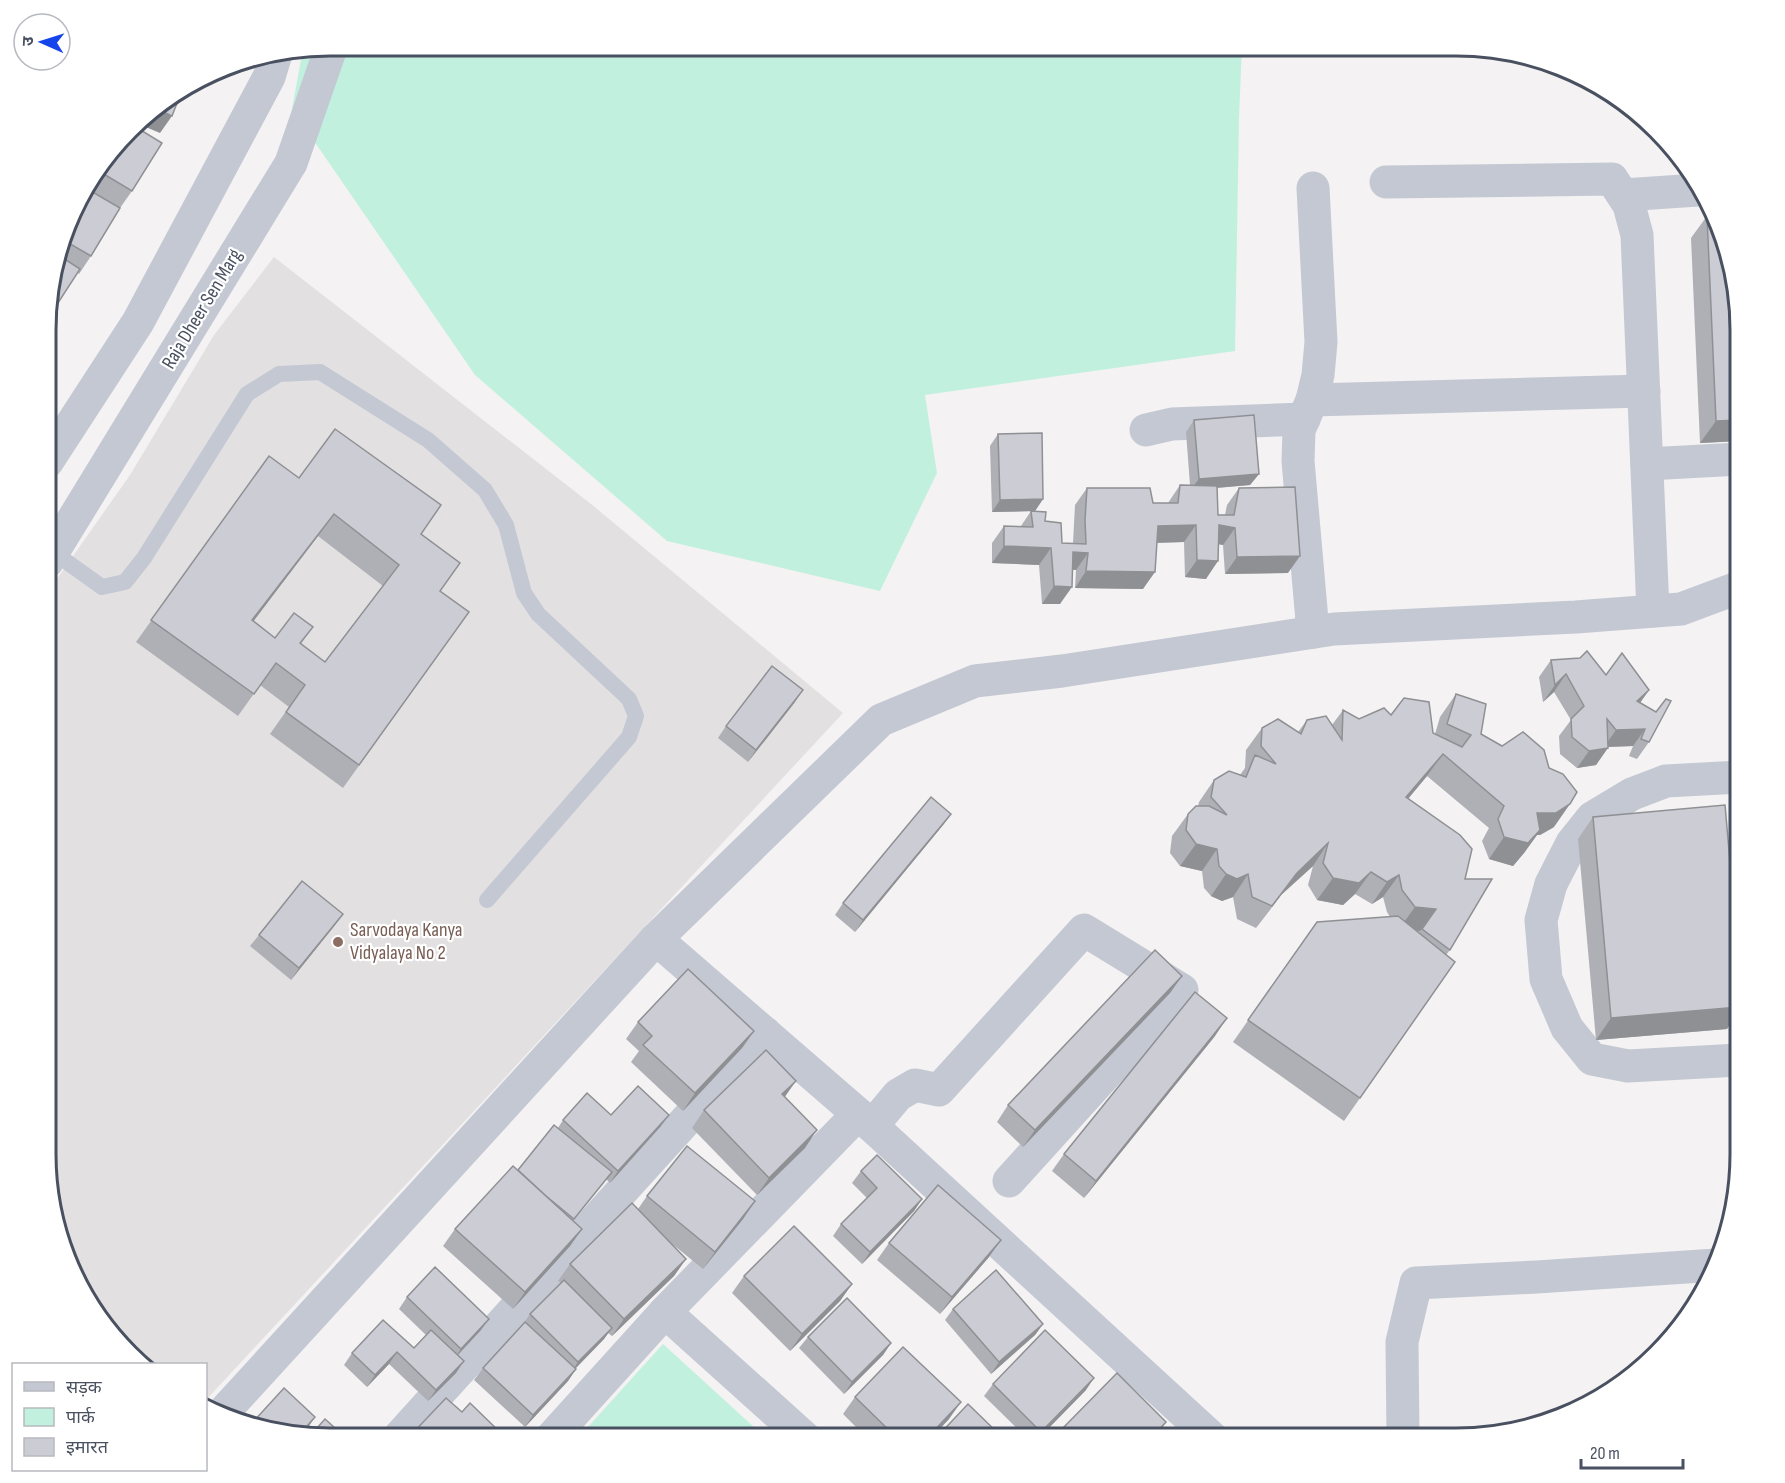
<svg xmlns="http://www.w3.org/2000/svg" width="1785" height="1483" viewBox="0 0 1785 1483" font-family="'Sofia Sans Condensed','Noto Sans Devanagari',sans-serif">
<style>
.education{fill:#e2e0e1}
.green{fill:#c1f1de}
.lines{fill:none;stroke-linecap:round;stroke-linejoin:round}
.service{stroke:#c3c8d3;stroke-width:16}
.minor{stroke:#c3c8d3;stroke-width:33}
.tertiary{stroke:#c3c8d3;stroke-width:33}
.wall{fill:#afb0b6;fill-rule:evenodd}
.shaded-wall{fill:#8f9094}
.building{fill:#cccdd4;stroke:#8f9094;stroke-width:1.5;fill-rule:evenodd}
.education-dot{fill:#8d6e63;stroke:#fff;stroke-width:2}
.labels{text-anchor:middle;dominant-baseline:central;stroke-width:4.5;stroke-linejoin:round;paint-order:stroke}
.street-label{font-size:20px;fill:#495060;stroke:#fff}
.education-label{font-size:20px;fill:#785e54;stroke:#fff;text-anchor:start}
.rim{fill:none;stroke:#495060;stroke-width:3}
</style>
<rect width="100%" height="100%" fill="#f4f2f2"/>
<polygon class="education" points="274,257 591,504 843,713 206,1400 206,1364 143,1364 129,1355 74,1279 46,1172 47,593 130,475 214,335"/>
<g class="green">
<polygon points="330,45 1242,45 1239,118 1235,351 925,395 937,473 880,591 667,541 475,375 292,109 303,49"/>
<polygon points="663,1344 766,1438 578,1438"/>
</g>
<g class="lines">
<polyline class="service" points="53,552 102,587 125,582 144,558 247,394 279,374 320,372 428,440 485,490 506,525 524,593 538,614 629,699 636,716 629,737 487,900"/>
<g class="minor">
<polyline points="1386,182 1612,179 1629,205 1637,235 1653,611"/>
<polyline points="1313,188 1321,342 1318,375 1312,400 1299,430 1298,461 1313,632"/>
<polyline points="1623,195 1698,190"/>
<polyline points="1312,400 1644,391"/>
<polyline points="1146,430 1172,424 1304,419"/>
<polyline points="1647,464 1740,459"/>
<polyline points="656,939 872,1126 1212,1438"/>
<polyline points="1739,1060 1628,1066 1592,1059 1567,1028 1546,979 1541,920 1551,884 1572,843 1592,818 1632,794 1666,781 1740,777"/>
<polyline points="872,1126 898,1095 915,1085 939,1090 1084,930 1182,990 1009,1181"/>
<polyline points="665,1312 858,1114"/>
<polyline points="220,1416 656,939 881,720 975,681 1062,671 1334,629 1576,617 1681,609 1740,587"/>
<polyline points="399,1437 765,1033"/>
<polyline points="551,1438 665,1312 805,1438"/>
<polyline points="1403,1438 1402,1342 1416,1283 1537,1277 1716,1265"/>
</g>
<g class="tertiary">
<polyline points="47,462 138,322 269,77 276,54"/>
<polyline points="47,562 291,163 332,45"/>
</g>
</g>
<g class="wall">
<polygon points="134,126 132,191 120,208 91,256 79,274 78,273 47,292 83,188"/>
<polygon points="1707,216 1740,330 1740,441 1700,443 1691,238"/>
<polygon points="1194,420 1259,474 1250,485 1217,488 1218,515 1225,515 1227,505 1239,488 1288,573 1225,574 1223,545 1219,544 1206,579 1185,577 1184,542 1157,543 1143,589 1075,588 1076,570 1073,569 1060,604 1042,604 1039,565 992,563 992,543 1004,526 1021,526 1031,511 1045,521 1062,543 1073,543 1075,505 1087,488 1153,503 1168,503 1180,485 1190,485 1186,432"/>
<polygon points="998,434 1043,499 1035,511 992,512 990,446"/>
<path d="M269 456 299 478 421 534 440 591 469 612 343 788 270 734 289 707 260 685 238 716 136 642ZM318 536 383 586 325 662 301 644 313 627 275 638 253 621Z"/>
<polygon points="1551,660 1606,675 1649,690 1640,703 1649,742 1637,759 1629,756 1633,746 1608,747 1596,765 1577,768 1560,754 1559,736 1571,720 1554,692 1543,702 1539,677"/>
<polygon points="1456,694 1481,734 1554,827 1540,835 1537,835 1524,853 1513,866 1489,859 1482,841 1489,828 1427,776 1408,799 1465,879 1450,950 1446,955 1455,962 1344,1121 1233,1042 1317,922 1390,917 1387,912 1383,897 1372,904 1355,894 1343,905 1317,900 1308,885 1313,866 1281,895 1256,928 1237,919 1233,897 1222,901 1211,896 1204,888 1202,871 1180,866 1170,853 1172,836 1188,814 1198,806 1199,802 1214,780 1240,775 1245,768 1246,750 1262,728 1298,732 1307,720 1332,725 1343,710 1359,719 1391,715 1435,734 1440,717"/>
<polygon points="795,702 748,762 718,738 726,726"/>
<polygon points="951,814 943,825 855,932 835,915 843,903"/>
<polygon points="1593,817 1740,976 1739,1010 1727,1029 1596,1040 1578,839"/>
<polygon points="335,925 291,980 250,946 259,935"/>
<polygon points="1182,976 1170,993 1023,1147 997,1122 1008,1105"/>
<polygon points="638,1022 754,1031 742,1048 683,1111 631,1062 639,1051 626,1039"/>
<polygon points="1215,1036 1084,1198 1052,1171 1064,1154"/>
<polygon points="784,1097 805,1148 757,1195 692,1128 704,1110"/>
<polygon points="611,1115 661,1126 610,1183 606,1179 573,1221 582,1229 570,1246 513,1309 443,1246 455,1229 518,1170 558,1128 563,1120"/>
<polygon points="861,1171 922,1199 914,1211 862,1264 833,1236 841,1224 867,1198 852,1183"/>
<polygon points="647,1196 755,1201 743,1219 703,1269 666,1239 686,1259 674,1276 612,1336 608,1333 604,1339 575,1369 576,1369 568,1381 525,1427 474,1380 483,1368 523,1324 530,1314 561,1283 558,1281 570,1264 638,1209"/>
<polygon points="889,1243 989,1257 940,1314 877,1260"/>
<polygon points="744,1276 852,1284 840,1301 790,1351 732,1293"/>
<polygon points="407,1297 481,1330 458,1355 456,1373 428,1401 389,1364 367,1387 344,1365 352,1353 414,1348 426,1335 399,1309"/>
<polygon points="953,1309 1043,1324 1035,1335 991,1374 945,1320"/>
<polygon points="808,1337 891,1343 883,1355 844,1394 799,1348"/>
<polygon points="993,1384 1086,1390 1039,1438 1027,1438 984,1396"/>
<polygon points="855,1397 949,1419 931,1438 867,1438 843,1414"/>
<polygon points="1063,1428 1155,1438 1057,1438"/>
</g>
<g class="shaded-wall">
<polygon points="155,108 172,116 160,133 136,123 142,115"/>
<polygon points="1740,420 1740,441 1700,443 1716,421"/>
<polygon points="1259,474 1250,485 1190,490 1199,479"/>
<polygon points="1043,499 1035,511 992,512 1000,500"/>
<polygon points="334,514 318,536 237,643 252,620"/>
<polygon points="1196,525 1184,542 1146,543 1158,526"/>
<polygon points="1219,525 1235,528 1223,545 1207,542"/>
<polygon points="1004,546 1051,548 1039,565 992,563"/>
<polygon points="1073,552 1088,553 1076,570 1061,569"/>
<polygon points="1300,556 1288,573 1225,574 1237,557"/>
<polygon points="1197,560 1218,561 1206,579 1185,577"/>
<polygon points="1086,571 1155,572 1143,589 1075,588"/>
<polygon points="1054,586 1072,587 1060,604 1042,604"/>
<polygon points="1566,674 1554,692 1543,702 1555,685"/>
<polygon points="803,690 795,702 748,762 756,750"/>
<polygon points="1649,690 1637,707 1637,701"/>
<polygon points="1645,729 1633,746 1604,747 1616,730"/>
<polygon points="1608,748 1596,765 1577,768 1589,751"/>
<polygon points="1443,754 1427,776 1391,819 1406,797"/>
<polygon points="1570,804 1554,827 1540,835 1537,835 1524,853 1513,866 1489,859 1504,837 1537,813"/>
<polygon points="951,814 943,825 855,932 863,920"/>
<polygon points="1328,843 1313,866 1281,895 1256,928 1297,873"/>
<polygon points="1196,844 1217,849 1202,871 1180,866"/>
<polygon points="1371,872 1355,894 1343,905 1317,900 1333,878"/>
<polygon points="1226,874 1248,874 1233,897 1222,901 1211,896"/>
<polygon points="1399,875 1383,897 1372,904 1387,882"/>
<polygon points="1415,907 1436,909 1420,931 1399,929"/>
<polygon points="343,914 335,925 291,980 299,968"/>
<polygon points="1182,976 1170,993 1023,1147 1035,1130"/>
<polygon points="1739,1007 1739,1010 1727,1029 1596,1040 1611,1018"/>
<polygon points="1227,1018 1215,1036 1084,1198 1096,1181"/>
<polygon points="754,1031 742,1048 683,1111 695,1093"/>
<polygon points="796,1081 784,1098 782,1094"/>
<polygon points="669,1115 661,1126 610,1183 618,1171"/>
<polygon points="817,1130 805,1148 757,1195 769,1178"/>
<polygon points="922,1199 914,1211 862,1264 870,1252"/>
<polygon points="755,1201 743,1219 703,1269 715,1252"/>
<polygon points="582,1229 570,1246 513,1309 525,1292"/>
<polygon points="1001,1240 989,1257 940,1314 952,1297"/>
<polygon points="686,1259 674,1276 612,1336 624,1319"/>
<polygon points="852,1284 840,1301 790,1351 802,1334"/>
<polygon points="489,1319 481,1330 453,1360 461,1349"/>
<polygon points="1043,1324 1035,1335 991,1374 999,1362"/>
<polygon points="612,1328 604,1339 570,1374 578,1362"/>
<polygon points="891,1343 883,1355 844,1394 852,1382"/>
<polygon points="397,1352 389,1364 367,1387 375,1375"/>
<polygon points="464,1361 456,1373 428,1401 436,1390"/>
<polygon points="576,1369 568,1381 525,1427 533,1415"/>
<polygon points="1094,1378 1086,1390 1039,1438 1037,1438 1041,1432"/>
<polygon points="961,1402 949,1419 931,1438 927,1438"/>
<polygon points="315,1417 307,1429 301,1435 299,1435"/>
<polygon points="1166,1422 1155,1438 1151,1438"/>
</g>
<g class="building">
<polygon points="181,93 172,116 155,108"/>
<polygon points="134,126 162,143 132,191 97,170"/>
<polygon points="84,187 120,208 91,256 65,241"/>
<polygon points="1707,216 1715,216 1718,221 1740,330 1740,420 1716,421"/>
<polygon points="60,256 80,269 47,320 47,292"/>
<polygon points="1254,415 1259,474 1199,479 1194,420"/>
<path d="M335 429 441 505 421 534 460 563 440 591 469 612 359 765 286 712 305 685 276 663 254 694 151 620 269 456 299 478ZM334 514 399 565 325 662 300 643 313 627 294 613 275 638 252 620Z"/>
<polygon points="1042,433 1043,499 1000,500 998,434"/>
<polygon points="1180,485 1217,486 1218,515 1234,515 1239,488 1295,487 1300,556 1237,557 1235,528 1219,525 1218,561 1197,560 1196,525 1158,526 1155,572 1086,571 1088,553 1073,552 1072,587 1054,586 1051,548 1004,546 1004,526 1033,527 1031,511 1046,512 1045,521 1061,523 1062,543 1086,544 1085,520 1087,488 1150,488 1153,503 1178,503"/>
<polygon points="1587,651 1606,675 1622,653 1649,690 1637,701 1656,712 1666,699 1671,701 1649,742 1641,739 1645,729 1616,730 1607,719 1608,748 1589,751 1572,737 1571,719 1584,706 1566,674 1555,685 1551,660 1580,658"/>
<polygon points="772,666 803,690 756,750 726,726"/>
<polygon points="1456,694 1486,704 1481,734 1502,746 1523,732 1544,750 1549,768 1563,774 1577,792 1570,804 1556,813 1537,813 1540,830 1528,843 1504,837 1498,819 1504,806 1443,754 1406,797 1460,835 1472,849 1465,879 1492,879 1450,950 1422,929 1436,909 1415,907 1402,890 1399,875 1387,882 1371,872 1359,883 1333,878 1323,863 1328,843 1297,873 1272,906 1252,897 1248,874 1237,879 1226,874 1219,866 1217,849 1196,844 1186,830 1188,814 1196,806 1209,806 1227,815 1211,797 1214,780 1229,771 1246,777 1255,755 1276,764 1261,746 1262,728 1278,719 1301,734 1307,720 1326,716 1342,740 1343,710 1359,719 1384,708 1391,715 1404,698 1429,702 1433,733 1462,747 1471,735 1447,724"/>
<polygon points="931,797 951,814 863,920 843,903"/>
<polygon points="1725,805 1740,976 1739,1007 1611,1018 1593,817"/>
<polygon points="302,881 343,914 299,968 259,935"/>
<polygon points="1398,916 1455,962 1360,1098 1248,1020 1317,922"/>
<polygon points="1155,950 1182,976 1035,1130 1008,1105"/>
<polygon points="688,969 754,1031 695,1093 643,1045 652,1036 638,1022"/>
<polygon points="1195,992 1227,1018 1096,1181 1064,1154"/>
<polygon points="766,1050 796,1081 782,1094 817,1130 769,1178 704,1110"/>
<polygon points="638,1086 669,1115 618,1171 563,1120 587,1093 611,1115"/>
<polygon points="554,1125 612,1172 574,1219 546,1196 518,1170"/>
<polygon points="687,1146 755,1201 715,1252 647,1196"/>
<polygon points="877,1155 922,1199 870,1252 841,1224 877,1188 861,1171"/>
<polygon points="513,1166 582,1229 525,1292 455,1229"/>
<polygon points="938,1185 1001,1240 952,1297 889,1243"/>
<polygon points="632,1203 686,1259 624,1319 570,1264"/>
<polygon points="794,1226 852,1284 802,1334 744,1276"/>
<polygon points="435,1267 489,1319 461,1349 407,1297"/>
<polygon points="996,1270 1043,1324 999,1362 953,1309"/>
<polygon points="564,1280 612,1328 578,1362 530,1314"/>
<polygon points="847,1298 891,1343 852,1382 808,1337"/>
<polygon points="383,1320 414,1348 431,1330 464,1361 436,1390 397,1352 375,1375 352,1353"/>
<polygon points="525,1322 576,1369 533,1415 483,1368"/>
<polygon points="1045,1330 1094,1378 1041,1432 993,1384"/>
<polygon points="903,1347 961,1402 927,1438 897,1438 855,1397"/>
<polygon points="1117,1373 1166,1422 1151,1438 1073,1438 1063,1428"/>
<polygon points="284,1388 315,1417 299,1435 252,1423"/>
<polygon points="446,1398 462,1412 470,1403 506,1438 409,1437"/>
<polygon points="968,1404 1003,1438 936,1438"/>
<polygon points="325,1419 345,1437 309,1437"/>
<polygon points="1168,1434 1171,1438 1164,1438"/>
</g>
<circle class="education-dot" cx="338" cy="942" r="6"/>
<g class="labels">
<g class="street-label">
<text transform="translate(202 309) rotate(-59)">Raja Dheer Sen Marg</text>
</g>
<g class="education-label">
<text x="350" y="930">Sarvodaya Kanya<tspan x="350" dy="23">Vidyalaya No 2</tspan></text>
</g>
</g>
<path d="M0 0H1785V1483H0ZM330 56H1456A274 274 0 0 1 1730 330V1154A274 274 0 0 1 1456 1428H330A274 274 0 0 1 56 1154V330A274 274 0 0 1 330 56Z" fill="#fff" fill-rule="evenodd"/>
<path class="rim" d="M330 56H1456A274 274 0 0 1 1730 330V1154A274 274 0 0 1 1456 1428H330A274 274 0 0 1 56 1154V330A274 274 0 0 1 330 56Z"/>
<rect x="12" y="1363" width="195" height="108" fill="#ffffff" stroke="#b6b9bf" stroke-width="1.5"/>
<rect x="24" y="1382" width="30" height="9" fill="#c3c8d3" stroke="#b6b9bf" stroke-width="1.5"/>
<text x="66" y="1393" font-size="18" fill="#495060">सड़क</text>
<rect x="24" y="1408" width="30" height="18" fill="#c1f1de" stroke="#b6b9bf" stroke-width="1.5"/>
<text x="66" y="1423" font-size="18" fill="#495060">पार्क</text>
<rect x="24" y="1438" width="30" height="18" fill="#cccdd4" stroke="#b6b9bf" stroke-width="1.5"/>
<text x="66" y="1453" font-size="18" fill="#495060">इमारत</text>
<g transform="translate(42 42) rotate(273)"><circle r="28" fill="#ffffff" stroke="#b6b9bf" stroke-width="1.5"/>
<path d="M0-4.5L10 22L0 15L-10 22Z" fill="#1544eb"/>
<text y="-9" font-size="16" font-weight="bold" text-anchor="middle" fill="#495060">उ</text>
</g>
<path d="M1581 1459v9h102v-9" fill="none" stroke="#495060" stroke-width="3"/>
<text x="1590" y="1459" font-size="18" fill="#495060" stroke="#ffffff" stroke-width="4.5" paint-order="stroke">20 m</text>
</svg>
